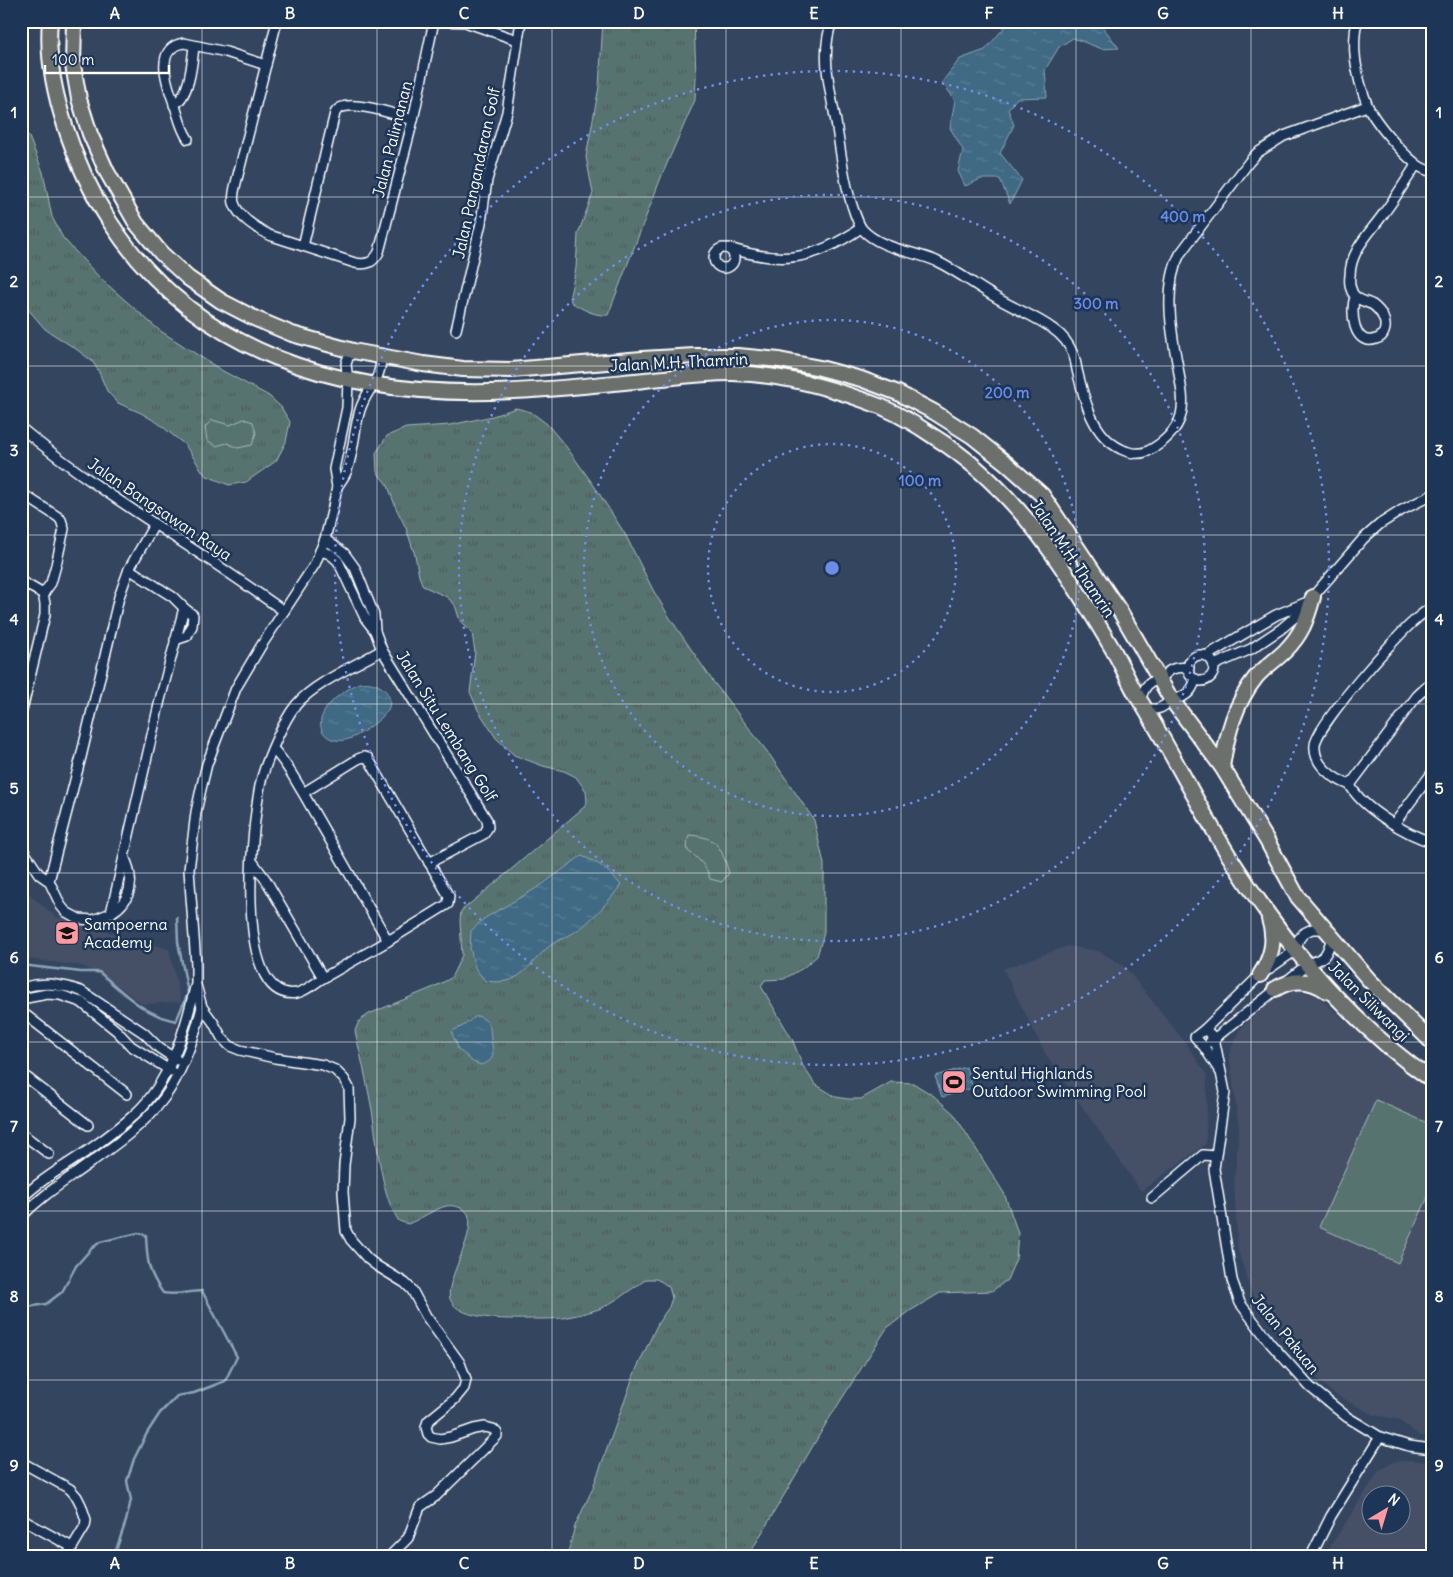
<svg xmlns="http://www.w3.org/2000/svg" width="1453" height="1577" viewBox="0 0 1453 1577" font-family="Delius,sans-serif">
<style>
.built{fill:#445066;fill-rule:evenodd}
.grass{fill:url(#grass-tufts);stroke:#aab9b8}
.park{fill:#567370;stroke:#aab9b8}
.water{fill:url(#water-ripples);stroke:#8ca6b5}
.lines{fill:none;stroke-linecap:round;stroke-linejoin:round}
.stream{stroke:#8ca6b5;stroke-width:2.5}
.street-casing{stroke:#fff;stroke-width:12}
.primary-casing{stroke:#fff;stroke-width:18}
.street{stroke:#1d3557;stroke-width:9}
.primary{stroke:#6c706d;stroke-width:14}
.grid{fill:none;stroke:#fff;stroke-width:1;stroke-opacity:0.55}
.ring{fill:none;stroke:#6c8ce6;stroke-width:2.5;stroke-dasharray:2.5 5}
.labels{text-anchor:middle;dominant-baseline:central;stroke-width:5;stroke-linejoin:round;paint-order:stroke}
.street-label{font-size:16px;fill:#fff;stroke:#1d3557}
.poi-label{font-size:16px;fill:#fff;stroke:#1d3557;text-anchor:start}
.centre{fill:#6c8ce6;stroke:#1d3557;stroke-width:2.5}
.ring-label{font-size:15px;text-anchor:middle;font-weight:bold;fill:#6c8ce6;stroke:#1d3557;stroke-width:5;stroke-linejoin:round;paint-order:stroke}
.neatline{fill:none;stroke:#fff;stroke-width:2}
.grid-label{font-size:16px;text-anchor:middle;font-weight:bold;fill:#fff}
</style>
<defs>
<pattern id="grass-tufts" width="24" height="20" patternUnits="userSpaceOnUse" patternTransform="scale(1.25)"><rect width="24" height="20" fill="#567370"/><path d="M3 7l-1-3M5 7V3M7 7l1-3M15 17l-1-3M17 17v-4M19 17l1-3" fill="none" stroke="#505c5a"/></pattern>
<pattern id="water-ripples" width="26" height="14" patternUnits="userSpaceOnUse" patternTransform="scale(1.25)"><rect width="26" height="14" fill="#3f6a84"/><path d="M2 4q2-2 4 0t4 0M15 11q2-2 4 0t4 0" fill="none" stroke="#5c8096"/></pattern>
</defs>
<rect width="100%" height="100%" fill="#344560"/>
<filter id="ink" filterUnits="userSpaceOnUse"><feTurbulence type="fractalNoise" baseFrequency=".02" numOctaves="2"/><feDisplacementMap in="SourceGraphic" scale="10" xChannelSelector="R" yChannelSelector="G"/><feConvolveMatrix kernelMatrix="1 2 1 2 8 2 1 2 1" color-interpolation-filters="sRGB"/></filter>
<g filter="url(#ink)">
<g class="built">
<polygon points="21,887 56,917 169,949 181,1002 142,1004 113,982 82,966 28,959 21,960"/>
<polygon points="1067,946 1099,951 1125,967 1185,1042 1207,1075 1206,1144 1141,1191 1046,1055 1003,969"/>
<polygon points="1295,990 1316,995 1371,1043 1432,1089 1432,1436 1420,1436 1397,1419 1373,1415 1331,1392 1291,1352 1252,1294 1238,1251 1234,1184 1239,1127 1229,1054 1239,1030 1272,999"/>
<path d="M1411 1460 1432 1462V1556H1324L1379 1471 1393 1462ZM1370 1494H1400V1524H1370Z"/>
</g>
<g class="grass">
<path d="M603 21H694L696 76 695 100 662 175 608 315C594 316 582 309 571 302L570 295 576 268 578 234 593 193 586 157 599 87Z"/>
<polygon points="21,128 29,137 43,172 52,217 63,238 100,278 159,330 221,370 269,396 281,407 290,422 286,442 276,461 246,482 229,485 205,475 185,445 158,423 141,413 118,403 107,391 98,370 92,361 76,349 45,329 21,301"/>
<path d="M516 408 531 412 547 424 568 449 595 487 625 534 653 590 670 618 712 680 769 754 814 820 824 864V933L817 956 803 968 784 979 765 980 761 986 792 1039 803 1066 815 1084 836 1097 848 1099H861L891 1082 913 1083 934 1096 954 1114 1004 1193 1018 1233 1016 1259 1007 1280 992 1291 940 1293 910 1311 887 1328 827 1422 753 1548 746 1556H567L575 1526 592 1490 635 1372 658 1323 669 1307 672 1298 669 1287 662 1282 656 1279H647C634 1287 612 1304 599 1309 587 1313 574 1316 562 1318 553 1319 544 1319 535 1319 515 1319 459 1322 450 1299 443 1279 488 1218 461 1208 456 1206 451 1205 446 1206 435 1209 420 1219 408 1224L399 1221C381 1197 377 1141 372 1110 367 1083 361 1057 355 1031L359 1021 369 1014 434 987 451 978 462 955 460 921 461 911 500 879 583 808 587 801 586 791 576 777 564 771 543 766 514 755 496 738 478 710 470 692 475 652 472 633 460 621 455 605 447 597 423 586 419 576 415 555 406 528 396 508 388 486 377 472 376 453 387 436 406 428 450 425 493 416Z"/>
</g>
<g class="park">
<polygon points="244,419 253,422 256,433 252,445 238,448 227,443 216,446 207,440 205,427 212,420 230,425"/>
<path d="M689 835C718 837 721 847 729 873L722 882 710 879C706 865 699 859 688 851L687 844Z"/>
<polygon points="1376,1100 1432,1125 1432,1188 1398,1263 1319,1227"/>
</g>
<g class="water">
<polygon points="1002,21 1098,21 1119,48 1102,49 1073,38 1059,47 1045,70 1047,97 1017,98 1008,109 1014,125 1000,153 1022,180 1010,204 1000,179 981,179 965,186 958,171 963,150 950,128 955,100 942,82 960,59 985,50 1004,28"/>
<path d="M359 683C362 683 367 682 370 683 385 685 396 699 386 713 379 721 359 736 349 739 330 745 313 731 324 712 331 699 346 690 359 683Z"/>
<path d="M581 856C598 861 610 872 621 885 610 900 590 923 575 932 565 938 555 941 546 949 535 959 527 971 515 978 506 983 494 982 485 981L475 968 470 948 471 931 485 918 540 886Z"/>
<path d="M478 1016C491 1022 490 1027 491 1039 493 1052 497 1060 481 1065L473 1062 458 1049C457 1042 453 1039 452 1032 455 1029 459 1028 463 1026 469 1022 471 1018 478 1016Z"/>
<polygon points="966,1067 973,1088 942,1097 935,1076"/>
</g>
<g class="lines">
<g class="stream">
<path d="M21 965 81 972H99C124 993 142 1014 176 1021L188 993 178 942 177 918"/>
<path d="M21 1308 46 1304 62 1292 76 1266 91 1249 100 1242 138 1233 146 1235C147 1261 148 1272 163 1293 179 1296 187 1291 202 1291L237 1357 225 1381 194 1393 177 1396 160 1413 147 1433 134 1459 127 1481 131 1500 126 1521 114 1556"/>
</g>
<defs>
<g id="street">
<path d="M277 21 237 179C235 187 232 196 234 203 239 218 257 228 269 235L355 263C367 265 373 263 379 252L413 120 434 21"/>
<polyline points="431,21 473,22"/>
<path d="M832 21C820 54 830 89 836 122 841 153 844 185 855 214 857 219 859 225 862 229 880 249 913 251 936 261 957 271 973 284 992 295 1012 308 1034 315 1053 329 1062 335 1069 344 1073 354 1076 360 1076 367 1078 374 1085 402 1093 436 1121 449 1129 453 1139 455 1148 451 1162 444 1177 431 1181 415 1185 399 1180 383 1178 367 1171 332 1163 286 1180 254L1249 162 1257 153 1284 136 1367 106"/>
<path d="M1357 21C1351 48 1357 78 1367 104 1373 120 1401 152 1415 163 1419 167 1426 170 1432 172"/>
<polyline points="468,23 517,40"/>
<path d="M174 105C190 95 192 64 194 46"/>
<path d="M188 139C181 129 179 118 175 106 168 87 152 48 184 43L226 52 266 65"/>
<path d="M303 246 335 113C336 111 338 109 340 108 355 100 397 115 413 120"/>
<circle cx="724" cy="258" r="10"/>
<path d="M729 248C783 265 814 260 861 228"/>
<path d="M1355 297C1350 311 1353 347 1376 339 1380 338 1383 335 1384 332 1388 322 1381 311 1373 305 1368 302 1360 301 1356 297 1350 292 1349 282 1350 276 1350 250 1371 232 1384 213 1396 197 1406 181 1416 165"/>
<polyline points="456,330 481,223 487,180 507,112 521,21"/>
<polyline points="353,351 348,358 346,364 348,380 347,408 334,469 337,487 333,507 325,539 315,564 261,646 236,688 207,764 201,789 196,812 189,870 196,964 196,985 202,1007 213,1022 222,1038 230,1046 240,1050 275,1058 323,1065 335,1070 344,1079 349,1088 350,1118 344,1165 343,1192 346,1231 351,1240 368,1259 377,1266 405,1283 412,1290 426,1316 460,1363 466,1379 464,1388 455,1399 428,1421 426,1427 428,1434 431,1437 440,1439 451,1437 474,1429 485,1427 493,1429 497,1433 497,1436 436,1496 420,1507 408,1538 390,1556"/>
<path d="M21 428C80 477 144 517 208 559 234 576 259 594 284 611"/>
<path d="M337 487C340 482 345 476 347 470 354 451 354 429 360 410 367 388 381 382 381 357"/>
<polyline points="21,493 58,517 61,520 64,529 56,565 51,583 43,594 21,581"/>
<polyline points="154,525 129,569 119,597 81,757 49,881 61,906 66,912 79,919 93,920 111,913 160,700 184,608 193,615 192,626 187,636 175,640"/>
<polyline points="325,539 344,553 355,568 374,615 375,631"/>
<polyline points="320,551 330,554 338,561 365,618 375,631 382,650 487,820 488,827 484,834 429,863"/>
<polyline points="129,569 173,597 184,608"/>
<path d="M1432 607C1426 611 1419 616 1414 621 1396 636 1316 726 1315 745 1313 765 1334 779 1350 785 1362 808 1407 835 1432 842"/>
<circle cx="1201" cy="668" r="13"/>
<polyline points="1206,656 1276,615 1305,603"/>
<polyline points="1214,665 1251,649 1281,629 1295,617 1363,539 1380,524 1402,510 1432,495"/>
<path d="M1140 700C1144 689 1147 680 1160 681 1168 669 1175 666 1189 668"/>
<path d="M1146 708C1157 711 1162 708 1170 701 1173 698 1178 699 1181 697 1190 694 1193 687 1196 679"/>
<polyline points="21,714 45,615 45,604 43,594"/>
<path d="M273 749C286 762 294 778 303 793L388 941 448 904 449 896 447 893 368 758 363 757 358 759 303 793"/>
<polyline points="1350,785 1417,696 1432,682"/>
<polyline points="1394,824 1432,773"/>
<polyline points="21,847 39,874 49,881"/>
<path d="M252 861 266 880 323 978C315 983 306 991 297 993 230 1004 253 812 262 777 268 757 283 721 296 705 313 684 358 664 382 650"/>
<path d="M111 913C134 899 134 878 124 856"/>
<polyline points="323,978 388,941"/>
<polyline points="21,988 34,985 50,984 68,987 81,991 144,1033 159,1048 177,1060"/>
<polyline points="21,999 47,994 60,995 81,1002 117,1031 131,1046 171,1071"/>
<polyline points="21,1018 27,1016 127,1094"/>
<polyline points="1205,1029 1214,1038 1225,1092 1214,1169 1232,1280 1240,1303 1270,1343 1310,1387 1347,1417 1380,1437 1409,1446 1432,1449"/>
<path d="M1210 1042 1308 964C1326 958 1326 956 1332 938"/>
<polyline points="1219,1070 1204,1047 1195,1037 1205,1029 1260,975 1296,950 1299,939 1304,933 1312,929 1324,929"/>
<polyline points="21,1073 88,1125"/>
<polyline points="21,1133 49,1154"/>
<polyline points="1152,1198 1203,1155 1215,1156"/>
<path d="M21 1199C42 1178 69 1164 93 1147 107 1137 123 1125 135 1114 170 1082 185 1031 195 987"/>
<path d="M21 1217C41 1196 64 1182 87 1165 114 1146 144 1125 164 1098 183 1072 194 1038 202 1007"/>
<polyline points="21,1462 70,1489 77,1497 81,1505 86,1520 85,1526 67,1556"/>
<polyline points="21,1519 72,1547"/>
<polyline points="1311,1556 1331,1516 1380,1437"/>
</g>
<g id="primary">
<path d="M50 21C44 85 76 169 110 222 196 354 340 395 490 392 542 391 594 385 645 380 674 377 703 373 732 373 784 374 834 388 882 407 900 415 917 425 933 436 1015 487 1064 566 1112 648 1122 665 1129 683 1139 699 1172 751 1198 807 1231 859 1284 943 1349 1023 1432 1080"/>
<polyline points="74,21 73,65 79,99 90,134 107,172 136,223 161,253 188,278 221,301 256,319 292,334 353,351 423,364 463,369 511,370 642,359 695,356 738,356 779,360 820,368 861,379 898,393 934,412 972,436 1006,463 1042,495 1121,613 1171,699 1222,767 1266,839 1297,896 1370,981 1432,1042"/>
<path d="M1222 767C1227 734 1235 703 1256 677 1265 667 1276 660 1285 651 1302 634 1307 619 1313 597"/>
<path d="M1260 975C1272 957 1276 940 1269 919"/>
<path d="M1275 989C1293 978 1310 979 1327 991"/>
</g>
</defs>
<use href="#street" class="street-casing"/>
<use href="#primary" class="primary-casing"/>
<use href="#street" class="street"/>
<use href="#primary" class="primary"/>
</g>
</g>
<path class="grid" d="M202 21V1556M377 21V1556M552 21V1556M726 21V1556M901 21V1556M1076 21V1556M1251 21V1556M21 197H1432M21 366H1432M21 535H1432M21 704H1432M21 873H1432M21 1042H1432M21 1211H1432M21 1380H1432"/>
<g class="ring">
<circle cx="832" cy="568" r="124"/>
<circle cx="832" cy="568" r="248"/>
<circle cx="832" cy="568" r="373"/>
<circle cx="832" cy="568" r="497"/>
</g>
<defs>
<symbol id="school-square" viewBox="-11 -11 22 22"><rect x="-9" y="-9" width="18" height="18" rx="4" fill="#ff9aa2" stroke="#1d3557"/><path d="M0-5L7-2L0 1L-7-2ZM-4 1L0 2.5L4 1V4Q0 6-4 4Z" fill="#111"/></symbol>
<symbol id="stadium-square" viewBox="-11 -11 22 22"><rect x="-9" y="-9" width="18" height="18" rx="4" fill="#ff9aa2" stroke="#1d3557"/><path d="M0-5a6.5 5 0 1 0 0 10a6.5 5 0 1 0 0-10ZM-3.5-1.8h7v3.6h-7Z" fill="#111"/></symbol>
</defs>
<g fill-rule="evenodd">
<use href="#school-square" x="53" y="919" width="28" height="28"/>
<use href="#stadium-square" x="940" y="1068" width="28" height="28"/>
</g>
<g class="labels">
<g class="street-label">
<text transform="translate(392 139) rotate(-76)">Jalan Palimanan</text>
<text transform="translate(476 173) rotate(-78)">Jalan Pangandaran Golf</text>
<text transform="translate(679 362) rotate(-3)">Jalan M.H. Thamrin</text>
<text transform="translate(160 509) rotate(34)">Jalan Bangsawan Raya</text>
<text transform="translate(1073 558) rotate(56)">Jalan M.H. Thamrin</text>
<text transform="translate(447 726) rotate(58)">Jalan Situ Lembang Golf</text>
<text transform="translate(1369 1001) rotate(45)">Jalan Siliwangi</text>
<text transform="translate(1286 1334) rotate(51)">Jalan Pakuan</text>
</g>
<g class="poi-label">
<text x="84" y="924">Sampoerna<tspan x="84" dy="18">Academy</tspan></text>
<text x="972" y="1073">Sentul Highlands<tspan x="972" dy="18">Outdoor Swimming Pool</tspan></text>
</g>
</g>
<circle cx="832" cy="568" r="8" class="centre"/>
<g class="ring-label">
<text x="1183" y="222">400 m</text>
<text x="1096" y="309">300 m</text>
<text x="1007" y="398">200 m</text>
<text x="920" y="486">100 m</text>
</g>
<rect width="1453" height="1577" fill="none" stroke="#1d3557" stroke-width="55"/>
<g transform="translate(1386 1510) rotate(38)"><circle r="24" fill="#1d3557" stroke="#77869a"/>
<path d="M0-4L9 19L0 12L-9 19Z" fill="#ff9aa2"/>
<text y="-8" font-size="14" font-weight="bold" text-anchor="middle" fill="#ffffff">N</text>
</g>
<path d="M45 65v8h124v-8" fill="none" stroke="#ffffff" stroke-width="2.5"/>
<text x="52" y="65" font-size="15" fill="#ffffff" stroke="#1d3557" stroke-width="4" paint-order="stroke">100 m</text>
<rect x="28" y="28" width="1398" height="1522" class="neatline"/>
<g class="grid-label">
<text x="115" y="19">A</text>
<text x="290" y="19">B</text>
<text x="464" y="19">C</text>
<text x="639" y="19">D</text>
<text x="814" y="19">E</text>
<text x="989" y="19">F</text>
<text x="1163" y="19">G</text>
<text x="1338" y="19">H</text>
<text x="14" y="118">1</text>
<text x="1439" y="118">1</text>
<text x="14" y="287">2</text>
<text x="1439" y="287">2</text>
<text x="14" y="456">3</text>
<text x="1439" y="456">3</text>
<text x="14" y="625">4</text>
<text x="1439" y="625">4</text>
<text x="14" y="794">5</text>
<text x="1439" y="794">5</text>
<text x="14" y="963">6</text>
<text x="1439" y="963">6</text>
<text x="14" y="1132">7</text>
<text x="1439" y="1132">7</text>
<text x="14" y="1302">8</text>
<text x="1439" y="1302">8</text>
<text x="14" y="1471">9</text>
<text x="1439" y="1471">9</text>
<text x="115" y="1569">A</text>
<text x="290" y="1569">B</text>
<text x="464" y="1569">C</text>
<text x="639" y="1569">D</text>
<text x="814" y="1569">E</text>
<text x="989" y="1569">F</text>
<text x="1163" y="1569">G</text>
<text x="1338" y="1569">H</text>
</g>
</svg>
